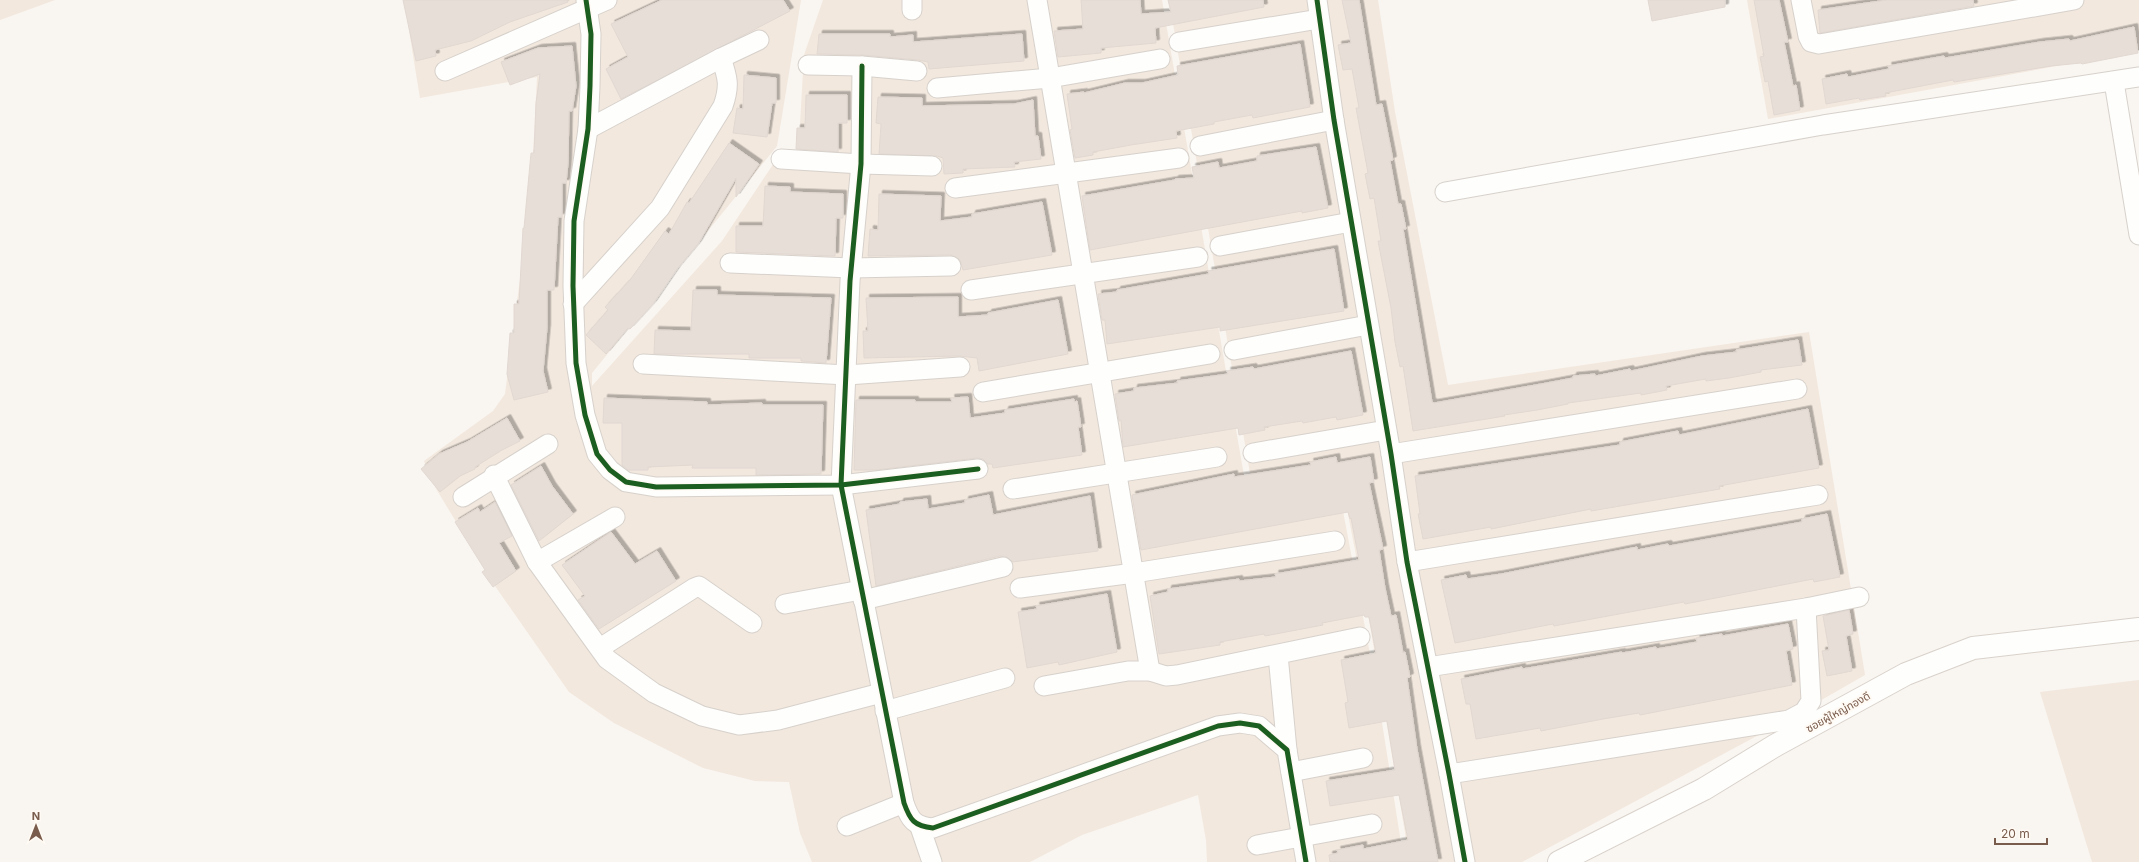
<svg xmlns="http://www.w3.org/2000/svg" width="2139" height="862" viewBox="0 0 2139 862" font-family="Inter,'Noto Sans Thai',sans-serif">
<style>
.residential{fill:#f2e8de}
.building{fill:#e6ded7;stroke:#e2d8d2;filter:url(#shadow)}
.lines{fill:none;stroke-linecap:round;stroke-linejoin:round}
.street-casing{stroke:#d7d1cb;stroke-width:21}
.secondary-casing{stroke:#d9d2cb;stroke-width:24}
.street{stroke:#fefefd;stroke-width:19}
.secondary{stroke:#fefefd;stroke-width:22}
.cycleway-casing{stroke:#fffaf3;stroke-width:8}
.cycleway{stroke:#1b5e20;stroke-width:5}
.labels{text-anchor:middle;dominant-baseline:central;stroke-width:4;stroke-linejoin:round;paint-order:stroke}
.street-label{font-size:11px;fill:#7a5c4d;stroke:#fffaf3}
</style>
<defs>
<filter id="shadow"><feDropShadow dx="3.5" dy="-3.5" stdDeviation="0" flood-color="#0004"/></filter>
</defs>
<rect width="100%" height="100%" fill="#f9f5f0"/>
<g class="residential">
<polygon points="0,0 55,0 0,20"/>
<polygon points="404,0 801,0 777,146 592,373 592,386 722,241 780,154 798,159 804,55 823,0 1162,0 1248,499 1339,490 1377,691 1404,862 1207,862 1206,840 1198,795 1082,835 1030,862 812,862 800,833 789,782 755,781 703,768 614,723 569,692 495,586 435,487 424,461 493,411 505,394 531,195 537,77 420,98"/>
<polygon points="1169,0 1378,0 1395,112 1448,385 1809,332 1865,675 1783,722 1522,862 1410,862 1371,631 1342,484 1253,491"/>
<polygon points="1747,0 2139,0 2139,51 1768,119"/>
<polygon points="2139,680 2139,862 2092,862 2040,692"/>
</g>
<g class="building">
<polygon points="403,0 567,0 568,2 510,22 471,41 435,50 436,56 416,61"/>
<polygon points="662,0 783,0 790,11 621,99 606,69 628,57 611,24"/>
<polygon points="1081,0 1140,0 1141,14 1171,12 1168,0 1263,0 1264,7 1155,28 1156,43 1101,48 1101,53 1058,57 1054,31 1083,29"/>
<polygon points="1342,0 1359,0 1376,105 1382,104 1393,160 1390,161 1398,204 1401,204 1406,229 1403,229 1432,402 1434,403 1541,384 1573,378 1573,376 1595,374 1595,376 1630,369 1631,371 1702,356 1737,352 1736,350 1798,340 1802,365 1761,370 1761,372 1729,378 1706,381 1706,379 1666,386 1667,390 1641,395 1641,393 1568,403 1568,404 1537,410 1504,415 1505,416 1413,431 1403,366 1400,367 1395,342 1391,308 1378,241 1381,241 1374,198 1370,199 1365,174 1368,173 1356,108 1359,108 1352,69 1343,70 1338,45 1351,43"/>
<polygon points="1648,0 1725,0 1725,7 1652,21"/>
<polygon points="1754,0 1779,0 1788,42 1784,42 1793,86 1796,85 1800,110 1774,115 1768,81 1765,82 1760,57 1764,56"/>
<polygon points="1887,0 1973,0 1974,6 1820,33 1818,10"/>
<polygon points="2134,27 2138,53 2082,64 2081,63 2051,66 1954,82 1953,80 1885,93 1886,96 1860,100 1859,98 1826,104 1822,79 1847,74 1848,77 1889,69 1888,66 1944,56 1945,58 2040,42 2069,39 2070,41"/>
<polygon points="819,34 890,34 890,37 913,35 913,42 1022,34 1024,61 929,69 928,62 918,60 862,55 817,54"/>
<polygon points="1300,44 1310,107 1253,118 1252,115 1214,122 1214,124 1176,131 1177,138 1131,145 1093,152 1093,155 1075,158 1070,130 1072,129 1067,94 1084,92 1084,93 1125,83 1142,83 1178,75 1177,66"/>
<polygon points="572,46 576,86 572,111 569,111 568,163 566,183 562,183 562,217 558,217 554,290 547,290 547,328 543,371 548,392 514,400 507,374 510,333 514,333 514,304 519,304 523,228 524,228 531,153 534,153 536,103 540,74 510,85 501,62 538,48"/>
<polygon points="744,75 776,78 776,103 772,103 767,137 733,133 737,108 743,109"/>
<polygon points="806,95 847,95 847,123 838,123 838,152 796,149 797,128 805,128"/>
<polygon points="878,97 922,98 922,106 1014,104 1033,100 1035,136 1038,136 1041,159 1014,162 1015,167 963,169 963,173 944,174 943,158 937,156 879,154 881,124 876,123"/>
<polygon points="729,143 759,164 736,197 736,178 698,244 677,269 653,304 630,329 628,328 606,354 586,335 608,310 605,307 630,280 665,231 669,234 687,202 689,203"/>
<polygon points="1316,147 1328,208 1302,213 1302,211 1090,250 1082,196 1175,180 1175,179 1194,178 1192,167 1218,162 1219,168 1257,161 1257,156"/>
<polygon points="765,186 790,187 790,192 843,194 843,218 836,218 835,256 736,252 736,226 763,226"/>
<polygon points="879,194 941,196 940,221 972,217 972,214 1042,202 1052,255 963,270 960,260 951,255 868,256 870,229 878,230"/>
<polygon points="1334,249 1344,311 1220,331 1220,327 1107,344 1105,320 1102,320 1098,294 1117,292 1117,290 1209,274 1208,271"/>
<polygon points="693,290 717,290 717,295 831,298 826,363 801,361 801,358 749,358 749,354 654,354 655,330 691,331"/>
<polygon points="958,297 958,317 988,315 988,313 1058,300 1068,354 979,371 977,358 959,356 864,358 863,331 868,331 866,298"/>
<polygon points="1351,351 1363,415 1337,420 1336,417 1303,423 1302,421 1264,427 1265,430 1239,435 1238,428 1123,447 1121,420 1119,421 1115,394 1134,391 1134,388 1178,383 1177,381 1228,374 1227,371 1253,367 1254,369"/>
<polygon points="968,397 970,418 1005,413 1005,410 1074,399 1074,402 1077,401 1081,427 1078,427 1082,455 993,468 992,464 988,464 983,459 977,458 876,470 854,470 856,400 915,400 915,402 952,402 951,398"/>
<polygon points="604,398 707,402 707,405 762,403 762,405 823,405 821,474 756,475 756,468 692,468 693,465 648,467 648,470 628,470 622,465 622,423 603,423"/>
<polygon points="1808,409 1819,468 1719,486 1720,489 1591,511 1591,509 1491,529 1491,527 1423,539 1418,514 1420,514 1415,476 1620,445 1620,442 1678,431 1679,435"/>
<polygon points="507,418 520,441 502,450 475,467 475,469 460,476 440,492 421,469 439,454 467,442"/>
<polygon points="1336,457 1337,463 1370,457 1374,482 1369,483 1383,549 1379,550 1385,588 1391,616 1396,615 1403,653 1405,652 1410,677 1407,678 1417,749 1438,862 1330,862 1329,855 1338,853 1337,850 1363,845 1363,849 1408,840 1399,795 1330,806 1326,781 1395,770 1387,721 1349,728 1345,703 1348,702 1341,660 1376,653 1369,617 1365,617 1364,615 1322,623 1323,625 1265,636 1264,634 1220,642 1220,645 1159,654 1150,596 1168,592 1168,589 1239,579 1239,581 1276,577 1275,574 1359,560 1351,518 1350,519 1348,512 1141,550 1132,495 1234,474 1234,477 1311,465 1310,462"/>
<polygon points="541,466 552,486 573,514 539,541 511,485"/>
<polygon points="989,495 993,515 1090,496 1098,551 1012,562 1007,557 1000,556 876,586 866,510 900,504 900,502 927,499 928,509 965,503 965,500"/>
<polygon points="495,502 512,536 499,543 516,571 493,587 482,572 485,570 455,522 478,508 480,512"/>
<polygon points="1827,514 1840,577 1814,582 1813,579 1685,604 1684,602 1554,626 1553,624 1455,643 1441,580 1466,575 1467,579 1501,574 1637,547 1637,550 1668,544 1669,546 1802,522 1802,519"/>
<polygon points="611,532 635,564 657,551 676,581 599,629 578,600 585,596 562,565"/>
<polygon points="1107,594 1117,652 1059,665 1058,662 1027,668 1018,612 1037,609 1036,606"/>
<polygon points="1849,610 1853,634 1846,636 1852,671 1827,676 1822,651 1829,650 1823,616"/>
<polygon points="1788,624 1793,649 1786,651 1792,685 1640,715 1639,713 1603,719 1541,731 1540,728 1476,739 1470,704 1466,704 1461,679 1522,667 1522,669 1622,652 1622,653 1656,647 1656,649 1697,642 1696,638 1722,634 1722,636"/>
</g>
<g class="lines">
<defs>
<g id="street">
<polyline points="586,0 591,34 590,86 588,129 574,221 573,286 576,363 585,415 597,454 610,470 626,482 656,487 841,485 978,469"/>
<polyline points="912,0 912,10"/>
<polyline points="1037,0 1150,671"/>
<polyline points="1317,0 1334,120 1391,454 1407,562 1449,774 1465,862"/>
<polyline points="1801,0 1808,36 1811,42 1819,44 2074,0"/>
<polyline points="1179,42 1319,19"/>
<polyline points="808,65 862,66 917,71"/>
<path d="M862 66 861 164 850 281 841 485 904 803C910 820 914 826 933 828L1218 726 1240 723 1259 726 1287 750 1306 862"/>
<polyline points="445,71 607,0"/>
<polyline points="2114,82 2139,235"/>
<polyline points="937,88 1050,78 1160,59"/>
<polyline points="588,129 721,58 759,40"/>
<polyline points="1200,146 1334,120"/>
<polyline points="781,159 861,164 932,166"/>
<polyline points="955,188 1179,158"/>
<polyline points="1445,192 1823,125 2139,77"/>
<polyline points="1220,246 1351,222"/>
<polyline points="730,263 851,268 951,266"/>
<polyline points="971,290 1198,257"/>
<path d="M573 304 660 208 723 106C730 86 728 78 721 58"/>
<polyline points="1234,350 1368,325"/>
<polyline points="643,364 847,375 960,367"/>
<polyline points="983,392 1210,354"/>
<polyline points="1253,453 1386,430"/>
<polyline points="1391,454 1797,389"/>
<polyline points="494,475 537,562 607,659 654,693 702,716 739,725 778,720 881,693"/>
<polyline points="1013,489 1217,457"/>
<polyline points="463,497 548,444"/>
<polyline points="537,562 615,517"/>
<polyline points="1407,562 1818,495"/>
<polyline points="1020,588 1134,573 1335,541"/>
<polyline points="863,600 1003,567"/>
<polyline points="785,604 861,590"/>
<polyline points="600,648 694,588 699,586 752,623"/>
<polyline points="1278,655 1287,750"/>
<polyline points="1428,667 1806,608 1859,597"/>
<polyline points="1044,686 1128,671 1150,671 1166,676 1177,675 1360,637"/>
<polyline points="885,711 1005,678"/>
<polyline points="1291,772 1363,758"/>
<polyline points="1449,774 1789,720 1804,712 1811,701 1806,608"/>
<polyline points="847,826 904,803"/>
<polyline points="920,827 932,862"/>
<polyline points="1257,845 1372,824"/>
</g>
<polyline id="secondary" points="1559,862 1704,789 1776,745 1906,674 1973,648 2139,629"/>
</defs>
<use href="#street" class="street-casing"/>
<use href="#secondary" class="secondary-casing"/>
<use href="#street" class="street"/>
<use href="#secondary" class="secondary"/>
<defs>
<g id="cycleway">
<polyline points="586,0 591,34 590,86 588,129 574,221 573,286 576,363 585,415 597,454 610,470 626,482 656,487 841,485 978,469"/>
<polyline points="1317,0 1334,120 1391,454 1407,562 1449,774 1465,862"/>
<path d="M862 66 861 164 850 281 841 485 904 803C910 820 914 826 933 828L1218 726 1240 723 1259 726 1287 750 1306 862"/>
</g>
</defs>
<use href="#cycleway" class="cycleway-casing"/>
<use href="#cycleway" class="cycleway"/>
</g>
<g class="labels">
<g class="street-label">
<text transform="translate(1838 712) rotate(-29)">ซอยผู้ใหญ่ทองดี</text>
</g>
</g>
<g transform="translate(36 826)" stroke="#fffaf3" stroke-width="3" paint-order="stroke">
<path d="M0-3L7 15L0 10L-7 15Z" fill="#7a5c4d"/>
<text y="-6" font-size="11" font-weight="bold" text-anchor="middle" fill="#7a5c4d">N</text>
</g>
<path d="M1995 838v6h52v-6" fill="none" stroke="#7a5c4d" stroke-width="2"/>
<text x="2001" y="838" font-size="12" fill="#7a5c4d" stroke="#fffaf3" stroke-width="3" paint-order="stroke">20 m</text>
</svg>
